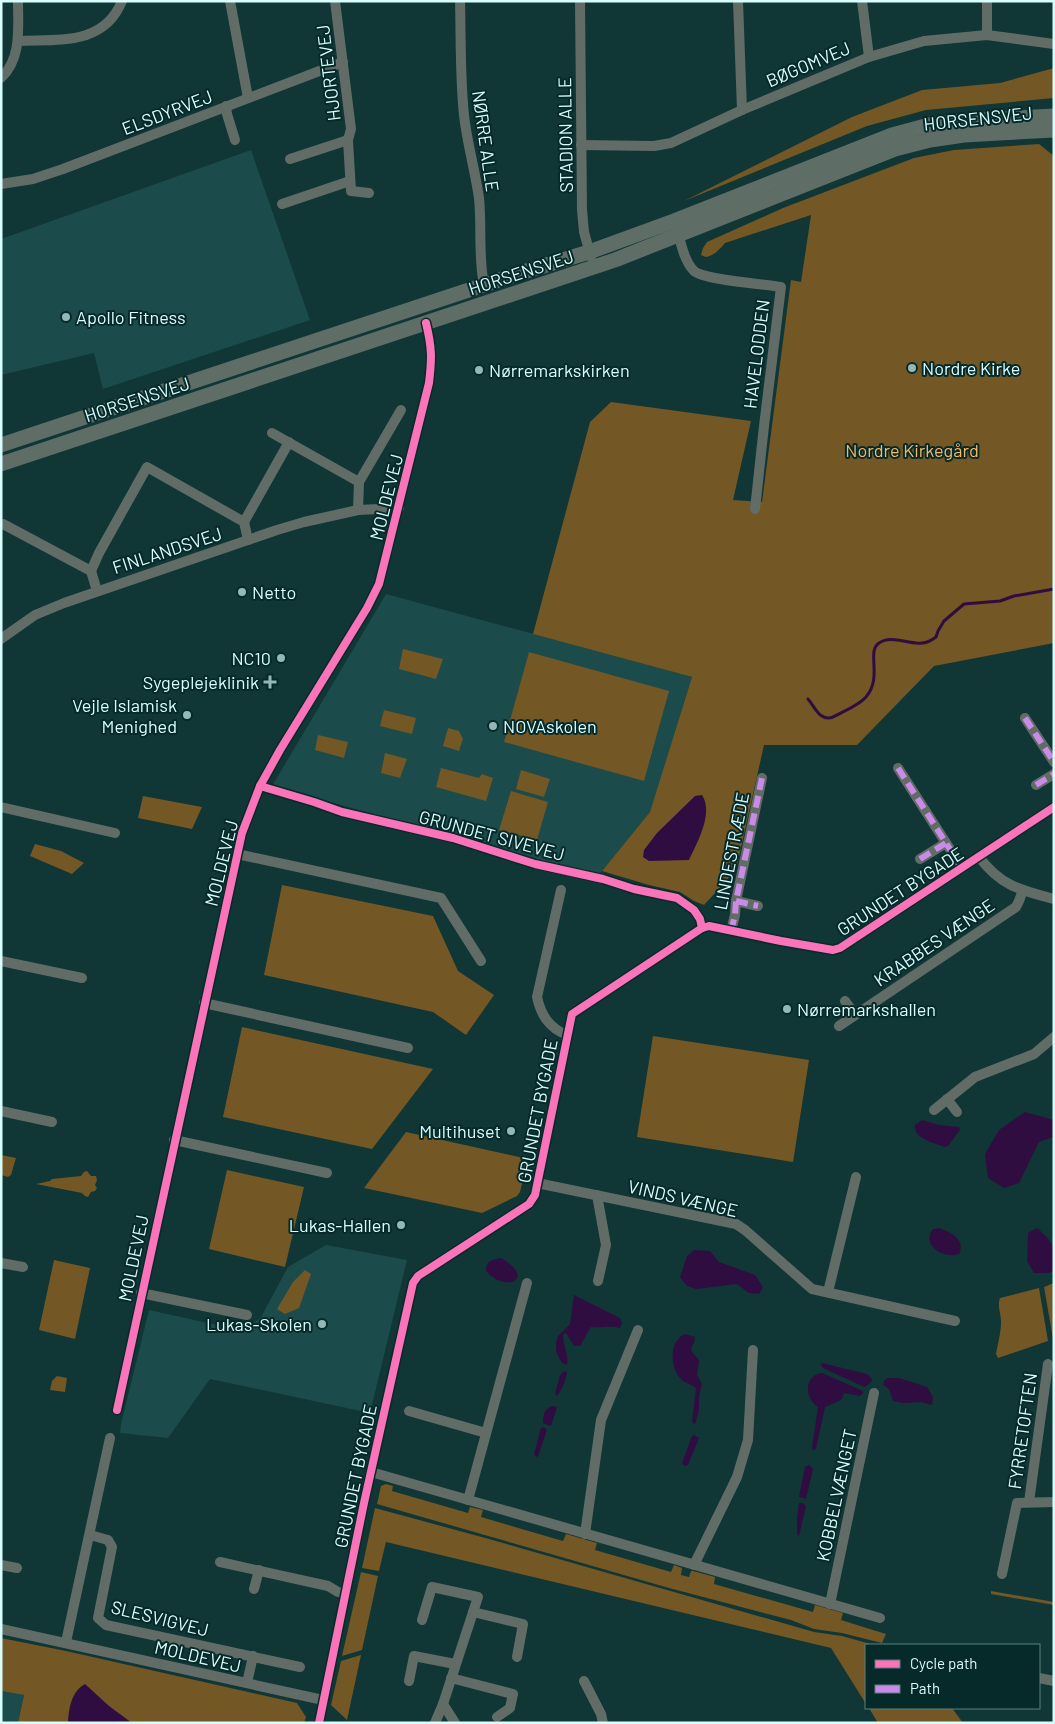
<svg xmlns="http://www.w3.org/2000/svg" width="1055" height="1724" viewBox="0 0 1055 1724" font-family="Barlow,sans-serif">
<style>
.built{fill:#1b4b4b}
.green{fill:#735724}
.water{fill:#2f0d41}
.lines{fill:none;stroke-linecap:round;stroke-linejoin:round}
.stream{stroke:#2f0d41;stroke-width:3}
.minor{stroke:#626c66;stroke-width:10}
.secondary{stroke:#5e6d66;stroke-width:15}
.quiet{stroke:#ca8be6;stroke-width:6;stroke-dasharray:12 6;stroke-linecap:butt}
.cycleway-casing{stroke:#062929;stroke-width:11}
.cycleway{stroke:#fb73b8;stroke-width:8}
.poi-dot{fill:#92b8b7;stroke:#062929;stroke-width:2}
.labels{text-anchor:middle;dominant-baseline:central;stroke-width:4;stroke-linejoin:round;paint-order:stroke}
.street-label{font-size:18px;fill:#d8fefd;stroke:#062929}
.poi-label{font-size:18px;fill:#d8fefd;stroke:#062929;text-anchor:start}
.park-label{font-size:18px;fill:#f7ba62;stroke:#062929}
</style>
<rect width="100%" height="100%" fill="#103636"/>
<g class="built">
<polygon points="251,150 310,320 103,389 94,353 1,375 1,239"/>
<polygon points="386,594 692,677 651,811 598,876 272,786"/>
<polygon points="326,1245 407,1260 370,1413 210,1379 168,1438 120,1433 121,1424 149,1310 244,1331 261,1317 288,1267"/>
<polygon points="1,1691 24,1695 18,1723 1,1723"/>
</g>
<g class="green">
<polygon points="1054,68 1054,98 926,110 867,126 684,201 852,117 922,90 1000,83"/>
<path d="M1039 144 1054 156V643L934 666 857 745H764L736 870 704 905 694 901 680 892 649 885 602 871 650 812 692 677 533 634 590 422 611 402 751 421 733 500 762 502 791 280 801 282 811 215 725 243C719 250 715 255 706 257L701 255 703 248 707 242 783 208 914 158 954 150Z"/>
<polygon points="403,649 443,659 436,679 399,669"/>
<polygon points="529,652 669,691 644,781 504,742"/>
<polygon points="384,710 416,718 412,734 380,726"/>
<polygon points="448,728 459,731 463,739 459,751 443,746"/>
<polygon points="318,735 348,742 344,758 315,750"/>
<polygon points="385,753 407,759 400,778 381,773"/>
<polygon points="441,768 479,778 482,774 493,778 486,801 436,787"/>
<polygon points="521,770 550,779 544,797 516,789"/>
<polygon points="511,791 548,802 537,840 499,830"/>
<polygon points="143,796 202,807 192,829 138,818"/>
<polygon points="35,844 61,851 84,863 72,874 30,856"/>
<polygon points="282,885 433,916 458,971 494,995 466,1035 433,1012 264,975"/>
<polygon points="242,1027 433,1069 372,1149 223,1117"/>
<polygon points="653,1036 809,1060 793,1162 637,1137"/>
<polygon points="406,1132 528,1159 520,1192 517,1196 482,1213 364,1188"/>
<polygon points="1,1155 16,1158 11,1175 8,1177 1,1175"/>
<polygon points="227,1170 304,1187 285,1267 209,1249"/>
<polygon points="87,1171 91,1176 96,1176 97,1180 95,1185 97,1188 95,1191 91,1192 88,1197 85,1196 82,1193 36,1184 50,1181 52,1179 81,1176 84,1172"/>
<polygon points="54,1260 90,1268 75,1339 39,1330"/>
<polygon points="305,1270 311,1274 299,1308 285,1314 277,1309 293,1282"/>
<polygon points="1054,1283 1054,1339 1053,1339 1044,1287"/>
<path d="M1039 1288 1048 1341 998 1358 996 1354C998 1343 1001 1332 1001 1322 1001 1313 997 1307 1000 1298Z"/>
<polygon points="57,1376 67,1378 65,1392 50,1390 52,1381"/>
<polygon points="386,1484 393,1486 392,1491 468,1513 470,1507 483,1510 481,1517 563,1541 566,1534 597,1543 595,1550 671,1572 674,1565 682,1568 681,1575 689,1577 691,1571 693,1571 715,1577 714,1584 813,1612 815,1605 843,1613 841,1620 886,1634 882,1643 842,1633 814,1629 791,1620 669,1588 377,1504 381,1486"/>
<polygon points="375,1508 489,1539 814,1632 842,1636 874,1645 866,1645 866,1704 831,1648 386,1542 379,1571 362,1568"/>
<polygon points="361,1572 378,1576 362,1650 342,1656"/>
<polygon points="991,1591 1054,1602 1054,1605 991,1594"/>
<polygon points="1,1638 66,1651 297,1703 306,1717 304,1723 18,1723 24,1695 1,1691"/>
<polygon points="361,1655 347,1720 331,1705 341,1661"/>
<polygon points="869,1708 952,1708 963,1723 878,1723"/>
</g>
<g class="water">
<path d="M702 795C714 813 697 843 689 860L649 861 643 857 644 850 657 833 695 796Z"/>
<polygon points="1025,1112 1054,1120 1054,1137 1039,1142 1019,1183 1004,1188 988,1178 985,1154 999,1130"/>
<path d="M922 1120 939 1125 959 1127 960 1130 948 1146 945 1147C935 1143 913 1139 915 1125Z"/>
<path d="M939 1228C951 1232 966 1240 959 1254 946 1259 920 1247 933 1229Z"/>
<path d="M1037 1228C1055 1244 1054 1245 1054 1270L1049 1273H1034L1027 1261 1028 1233Z"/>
<polygon points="694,1250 710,1251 719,1262 755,1275 763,1287 759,1294 749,1293 737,1284 696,1289 687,1286 680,1277 687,1256"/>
<path d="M501 1258C538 1280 504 1293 486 1271 485 1262 492 1259 501 1258Z"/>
<path d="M574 1295 620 1318 622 1323 620 1328C610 1325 602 1328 591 1327L580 1346H574L566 1333 563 1335C563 1345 569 1355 567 1365L562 1363 556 1352V1343L558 1336 570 1324Z"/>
<path d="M685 1334 695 1337 694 1343 691 1348 692 1352 699 1360 697 1375 702 1384 699 1396V1410L695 1424 692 1422 696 1388C691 1384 685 1383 682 1380 670 1369 668 1341 685 1334Z"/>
<polygon points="822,1363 867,1374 872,1379 871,1382 865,1387 860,1385 823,1368 821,1365"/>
<path d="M564 1371 567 1372C566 1380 562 1390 557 1396L555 1394 560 1375Z"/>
<path d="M822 1373 863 1391V1393L860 1396 844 1393 842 1399 839 1401 825 1407 816 1449 813 1450 812 1448 818 1407C804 1398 804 1375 822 1373Z"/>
<polygon points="887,1378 899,1378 927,1387 933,1397 932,1405 921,1402 903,1403 893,1401 889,1389 883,1385 884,1381"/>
<path d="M553 1406 557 1407 551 1426 543 1423C543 1415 544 1408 553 1406Z"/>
<polygon points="544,1427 547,1430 538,1456 536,1457 534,1454 541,1428"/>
<polygon points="694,1435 699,1438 688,1465 685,1466 682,1463 692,1436"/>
<polygon points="809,1465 813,1469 806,1499 799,1497 805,1467"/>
<polygon points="799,1503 803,1503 806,1506 799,1536 797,1534 797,1519"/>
<path d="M85 1684 109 1706 132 1723H68C69 1708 71 1692 85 1684Z"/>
</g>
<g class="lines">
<path class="stream" d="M808 699C815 707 820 722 833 717 844 711 858 706 866 697 883 677 866 652 879 643 892 634 908 645 922 643 927 643 932 640 936 637L938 631 944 621 964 604 1000 601 1014 596 1054 589"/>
<g class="minor">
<polyline points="230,1 248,98"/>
<polyline points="335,1 351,129 348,140 351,191 369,193"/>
<path d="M460 1C461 39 460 78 464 115 467 143 475 170 479 198 482 227 478 256 484 285"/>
<polyline points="580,1 582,210 584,232 591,257"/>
<polyline points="738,1 742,110"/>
<polyline points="862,1 869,57"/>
<polyline points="987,35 987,1"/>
<path d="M18 41C58 39 104 46 122 1"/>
<path d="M1 78C22 58 18 28 18 1"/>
<polyline points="226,106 227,114 235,140"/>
<polyline points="581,145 654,146 671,143 742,110 869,57 924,41 987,35 1054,44"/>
<polyline points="290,159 348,140"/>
<polyline points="1,184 33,179 63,169 343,62"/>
<polyline points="282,204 350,181"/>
<path d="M677 229C681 243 684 261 694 271 704 280 765 284 781 287L764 426 755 509"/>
<polyline points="272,433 359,482 358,510"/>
<polyline points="359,482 401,410"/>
<polyline points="244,522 289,442"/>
<polyline points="3,524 91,571 97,591"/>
<polyline points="91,571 99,553 147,467 244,522 248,540"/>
<polyline points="1,639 35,615 64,603 277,530 304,522 358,510 399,508"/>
<polyline points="1025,718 1054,762"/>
<polyline points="898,768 962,868"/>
<polyline points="1036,785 1054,774"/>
<polyline points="260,786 314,802 342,812 453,838 535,864 603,879 634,889 677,898 694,910 700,919 702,928"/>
<polyline points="1,807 115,833"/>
<polyline points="237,854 441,898 481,961"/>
<path d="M979 857C1001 886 1020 890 1054 899"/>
<polyline points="920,859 946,843"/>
<path d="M561 890 537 997C541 1015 549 1028 567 1035"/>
<polyline points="736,901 758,906"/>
<polyline points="731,931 735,915 736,901 762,778"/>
<polyline points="1,961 82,978"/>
<polyline points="845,1001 855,1015"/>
<polyline points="204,1003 408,1048"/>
<polyline points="839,1026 1016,907 1019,901 1023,890"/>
<polyline points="947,1099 957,1112"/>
<polyline points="934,1110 975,1077 1034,1054 1054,1037"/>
<polyline points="1,1111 52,1122"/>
<polyline points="174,1140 327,1173"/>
<polyline points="537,1183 736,1224 745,1230 812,1289 955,1321"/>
<polyline points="597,1195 606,1245 598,1281"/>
<polyline points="1,1263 23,1267"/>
<polyline points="828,1292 856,1177"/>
<polyline points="141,1293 247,1315"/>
<path d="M117 1410 242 833 260 786 280 750 367 608 379 584 429 383C432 358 432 348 426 323"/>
<polyline points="409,1411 486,1433"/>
<polyline points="371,1472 880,1618"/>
<polyline points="468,1500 527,1283"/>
<polyline points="1029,1502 1048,1364"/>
<polyline points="585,1534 601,1420 638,1330"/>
<polyline points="90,1535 108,1540 112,1547 98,1618 106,1625 300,1667"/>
<polyline points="220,1562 328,1586 338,1592 346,1594"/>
<polyline points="1,1565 17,1568"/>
<polyline points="694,1565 737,1477 748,1440 753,1350"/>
<polyline points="1002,1574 1017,1503 1054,1502"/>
<polyline points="254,1589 259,1570"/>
<polyline points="830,1604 874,1393"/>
<polyline points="473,1612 523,1624 517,1657"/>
<polyline points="422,1620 432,1587 478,1597 443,1704 455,1723"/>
<polyline points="1,1629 323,1700"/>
<polyline points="66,1642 110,1438"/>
<polyline points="451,1678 513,1694 510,1708 497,1717"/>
<polyline points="1039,1678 1054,1681"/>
<polyline points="409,1681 414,1656 455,1664"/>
<polyline points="584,1681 601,1714 603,1723"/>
<polyline points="247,1683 253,1656"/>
<polyline points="319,1723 364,1503 413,1283 418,1276 529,1204 535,1195 572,1014 702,928 709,926 781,941 833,950 840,948 1054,807"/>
<polyline points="435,1723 443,1704"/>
</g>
<g class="secondary">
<polyline points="1,445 520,273 589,252 674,221 892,135 929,125 963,121 1054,116"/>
<polyline points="1,464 615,260 895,149 930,140 964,135 1054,130"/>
</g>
<g class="quiet">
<polyline points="1025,718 1054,762"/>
<polyline points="898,768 962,868"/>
<polyline points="1036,785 1054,774"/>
<polyline points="920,859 946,843"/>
<polyline points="736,901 758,906"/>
<polyline points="731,931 735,915 736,901 762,778"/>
</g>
<defs>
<g id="cycleway">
<polyline points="260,786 314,802 342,812 453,838 535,864 603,879 634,889 677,898 694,910 700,919 702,928"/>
<path d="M117 1410 242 833 260 786 280 750 367 608 379 584 429 383C432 358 432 348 426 323"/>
<polyline points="319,1723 364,1503 413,1283 418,1276 529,1204 535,1195 572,1014 702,928 709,926 781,941 833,950 840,948 1054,807"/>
</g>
</defs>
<use href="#cycleway" class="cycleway-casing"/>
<use href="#cycleway" class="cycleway"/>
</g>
<g class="poi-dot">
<circle cx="66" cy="317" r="5"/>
<circle cx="912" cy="368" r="5"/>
<circle cx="479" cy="370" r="5"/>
<circle cx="242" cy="592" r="5"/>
<circle cx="281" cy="658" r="5"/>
<path d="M267.5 674.5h5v5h5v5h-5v5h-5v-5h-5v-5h5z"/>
<circle cx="187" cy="715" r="5"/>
<circle cx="493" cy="726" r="5"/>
<circle cx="787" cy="1009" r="5"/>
<circle cx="511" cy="1131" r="5"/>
<circle cx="401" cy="1225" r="5"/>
<circle cx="322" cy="1324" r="5"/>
</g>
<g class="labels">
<g class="street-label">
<text transform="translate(808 64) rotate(-23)">BØGOMVEJ</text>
<text transform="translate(328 73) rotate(-97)">HJORTEVEJ</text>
<text transform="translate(167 112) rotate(-21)">ELSDYRVEJ</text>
<text transform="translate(978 118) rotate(-6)">HORSENSVEJ</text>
<text transform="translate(565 135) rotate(-91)">STADION ALLE</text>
<text transform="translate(486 141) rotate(82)">NØRRE ALLE</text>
<text transform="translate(521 272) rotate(-18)">HORSENSVEJ</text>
<text transform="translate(756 354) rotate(-83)">HAVELODDEN</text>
<text transform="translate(137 399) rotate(-18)">HORSENSVEJ</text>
<text transform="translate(386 497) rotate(-76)">MOLDEVEJ</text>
<text transform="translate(167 550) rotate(-18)">FINLANDSVEJ</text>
<text transform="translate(492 835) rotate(15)">GRUNDET SIVEVEJ</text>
<text transform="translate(731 851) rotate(-79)">LINDESTRÆDE</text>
<text transform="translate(221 863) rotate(-76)">MOLDEVEJ</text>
<text transform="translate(900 891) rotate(-33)">GRUNDET BYGADE</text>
<text transform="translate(934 942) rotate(-34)">KRABBES VÆNGE</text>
<text transform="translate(537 1111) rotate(-79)">GRUNDET BYGADE</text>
<text transform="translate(683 1198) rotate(13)">VINDS VÆNGE</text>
<text transform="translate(133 1258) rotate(-78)">MOLDEVEJ</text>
<text transform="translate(1022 1431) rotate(-82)">FYRRETOFTEN</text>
<text transform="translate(355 1476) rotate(-78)">GRUNDET BYGADE</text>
<text transform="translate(836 1495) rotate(-78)">KOBBELVÆNGET</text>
<text transform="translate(160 1618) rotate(14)">SLESVIGVEJ</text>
<text transform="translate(198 1656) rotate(13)">MOLDEVEJ</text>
</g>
<g class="poi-label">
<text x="76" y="317">Apollo Fitness</text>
<text x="922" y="368">Nordre Kirke</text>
<text x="489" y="370">Nørremarkskirken</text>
<text x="252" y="592">Netto</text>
<text x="271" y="658" text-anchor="end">NC10</text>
<text x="259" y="682" text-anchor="end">Sygeplejeklinik</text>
<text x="177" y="705" text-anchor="end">Vejle Islamisk<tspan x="177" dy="21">Menighed</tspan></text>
<text x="503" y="726">NOVAskolen</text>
<text x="797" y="1009">Nørremarkshallen</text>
<text x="501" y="1131" text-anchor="end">Multihuset</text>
<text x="391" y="1225" text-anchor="end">Lukas-Hallen</text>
<text x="312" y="1324" text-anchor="end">Lukas-Skolen</text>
</g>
<g class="park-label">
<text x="912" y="450">Nordre Kirkegård</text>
</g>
</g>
<rect width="1055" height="1724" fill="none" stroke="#d8fefd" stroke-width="5"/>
<rect x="865" y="1644" width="175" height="65" fill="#062929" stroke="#5a7e7e"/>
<rect x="875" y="1660" width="25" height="8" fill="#fb73b8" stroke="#5a7e7e"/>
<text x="910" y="1669" font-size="15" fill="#d8fefd">Cycle path</text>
<rect x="875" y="1685" width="25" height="8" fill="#ca8be6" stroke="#5a7e7e"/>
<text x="910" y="1694" font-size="15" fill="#d8fefd">Path</text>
</svg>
